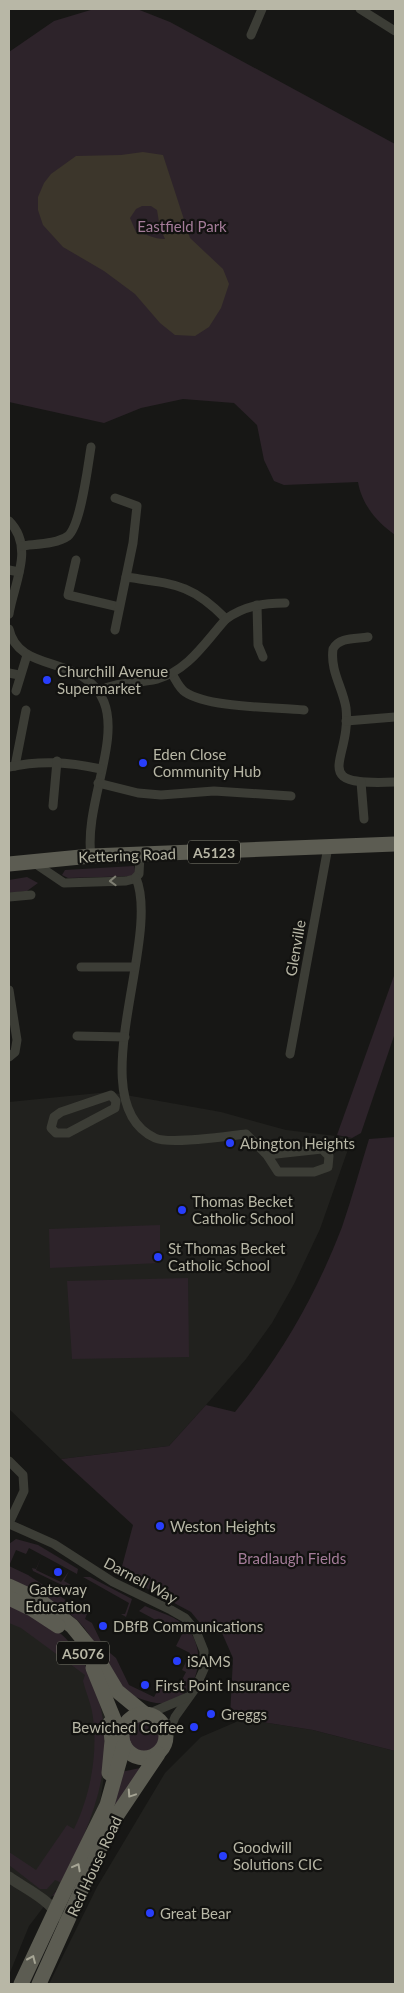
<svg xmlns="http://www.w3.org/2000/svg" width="404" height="1993" viewBox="0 0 404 1993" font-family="Lato,sans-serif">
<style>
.built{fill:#21211e}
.green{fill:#2d232a}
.water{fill:#3c362b;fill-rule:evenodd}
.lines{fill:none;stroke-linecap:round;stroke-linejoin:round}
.minor{stroke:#3c3d36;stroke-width:9}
.tertiary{stroke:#3c3d36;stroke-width:11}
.primary{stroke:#5c5c52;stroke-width:15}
.oneway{stroke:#808074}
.oneway2{stroke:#a6a595}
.poi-dot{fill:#283efc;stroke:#121210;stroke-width:2}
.labels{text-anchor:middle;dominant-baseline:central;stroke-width:4.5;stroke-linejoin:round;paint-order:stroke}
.shield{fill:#121210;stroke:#868679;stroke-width:1}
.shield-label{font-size:14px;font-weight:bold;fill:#b8b7a6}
.park-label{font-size:15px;fill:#a47c99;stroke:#121210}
.poi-label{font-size:15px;fill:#b8b7a6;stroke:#121210;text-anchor:start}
.street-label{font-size:15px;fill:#b8b7a6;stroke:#121210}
</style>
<rect width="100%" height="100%" fill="#171715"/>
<g class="built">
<polygon points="109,1092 221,1112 286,1130 352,1138 320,1229 294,1284 272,1323 246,1359 206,1405 169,1446 61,1459 9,1409 9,1102"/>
<polygon points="9,1603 57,1630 82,1658 103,1694 109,1742 97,1823 83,1855 29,1926 9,1975"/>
<polygon points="243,1719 313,1730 395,1751 395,1984 49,1984 97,1887 165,1773 201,1737"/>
</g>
<g class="green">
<path d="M94 9H137L170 22 395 144V535C377 522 362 505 358 482L284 485 274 481 264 460 257 425 234 403 183 399 141 408 104 423 9 402V52L54 21Z"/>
<polygon points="134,866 136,876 68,878 62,875 65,870"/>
<polygon points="27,877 38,883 27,891 9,893 9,880"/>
<polygon points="395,973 395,1033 361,1133 352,1138 337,1135"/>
<path d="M395 1137V1751L313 1730 230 1717 233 1658 222 1633 209 1634 191 1612 120 1574 133 1525 61 1459 169 1446 206 1405 235 1412C282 1354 315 1297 342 1227 352 1198 360 1168 369 1139Z"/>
<polygon points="160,1225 160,1263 50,1268 49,1229"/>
<polygon points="188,1278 189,1357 72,1359 67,1281"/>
<path d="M16 1539 38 1545 78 1569 77 1574 42 1555 36 1570 61 1582 69 1571 64 1581 71 1585 64 1586 33 1571 32 1568 36 1569 42 1555 29 1548 26 1554 16 1550 9 1566 28 1575 87 1614 85 1619 92 1623 104 1648 116 1658 129 1685 154 1697 161 1684 176 1691 186 1672 182 1670 190 1653 176 1646 182 1634 139 1611 145 1606C160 1613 177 1616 188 1629 212 1658 192 1712 151 1702 142 1700 127 1694 121 1687 104 1666 98 1641 77 1620 57 1602 33 1590 9 1578V1544Z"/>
<polygon points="83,1577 90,1577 132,1599 126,1617 121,1614 125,1614 129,1603"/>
<path d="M9 1603C24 1611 42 1619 55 1629 74 1643 88 1667 95 1688 122 1765 88 1826 58 1895L52 1896 62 1883 55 1880 47 1889H40L9 1865V1852L36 1870 67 1825 74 1829C90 1796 98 1755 93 1718 92 1706 86 1693 83 1681L85 1675 21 1628 9 1623Z"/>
<circle cx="145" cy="1736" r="17"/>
<polygon points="145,1767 115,1809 110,1807 121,1772"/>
</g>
<path class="water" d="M143 152 163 155 190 238 223 269 229 284 221 308 209 327 195 336 175 335 160 323 135 294 104 271 63 247 43 225 38 210V197L44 183 51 174 76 156 121 155ZM142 206H151L157 210 160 228 165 239C153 239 147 234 136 232L130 218 136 209Z"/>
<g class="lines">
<g class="minor">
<polyline points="360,9 395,31"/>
<polyline points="251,35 262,9"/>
<path d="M9 521C35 547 14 583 9 614"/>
<path d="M22 546C36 544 57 544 68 536 81 525 88 465 91 447"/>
<polyline points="76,560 68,595 119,607"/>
<polyline points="9,570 19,572"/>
<path d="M126 577C173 584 191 583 226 619"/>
<polyline points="257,605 258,645 263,657"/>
<path d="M9 629C19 675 84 653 104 702 120 742 84 807 91 856"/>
<polyline points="115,630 133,543 137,506 115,498"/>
<path d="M368 637C356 639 339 637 333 649 330 671 343 688 346 708 352 762 305 786 395 782"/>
<polyline points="9,673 19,675"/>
<path d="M172 674C176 680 179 688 185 692 208 708 275 707 304 710"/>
<polyline points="16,691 27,655"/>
<path d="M98 691C118 681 136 684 157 679 188 671 206 641 226 619 244 606 263 603 285 603"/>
<polyline points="346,721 395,717"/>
<polyline points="15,766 26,710"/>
<path d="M9 767C41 760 68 762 101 769"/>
<polyline points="361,782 364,819"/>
<polyline points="98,783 138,793 161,795 214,791 291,796"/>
<polyline points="53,806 57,761"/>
<polyline points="33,862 64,883 126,881 134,879 139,874 140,855"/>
<path d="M136 878C162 940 79 1103 155 1138 170 1145 227 1136 246 1134L267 1155 322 1149 329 1156 328 1167 314 1172H278L267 1155"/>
<polyline points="9,897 31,895"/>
<polyline points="81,967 134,967"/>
<polyline points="9,990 17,1040 15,1052 9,1057"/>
<polyline points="77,1036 125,1037"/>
<polyline points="290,1054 328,847"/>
<polygon points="111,1095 116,1101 115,1108 68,1133 56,1133 51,1128 54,1117 61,1112"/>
<polyline points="9,1461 23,1475 24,1491 9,1523"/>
<polyline points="9,1524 54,1544 113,1582 171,1610 185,1618 196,1631 204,1651 204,1669 195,1689 175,1717 167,1738"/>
<polyline points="148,1714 188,1697"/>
</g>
<path class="tertiary" d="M9 1877C24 1888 49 1899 58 1916"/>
<g class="primary">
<polyline points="9,864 91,856 395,844"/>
<polyline points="9,1586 39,1600 72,1626 95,1654 117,1691 145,1714"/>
<polyline points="9,1598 32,1609 58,1626"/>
<polyline points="93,1668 122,1739"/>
<circle cx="144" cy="1736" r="22"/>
<polyline points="109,1773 112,1741 110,1723"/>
<polyline points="21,1984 66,1888 107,1805 124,1745"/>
<polyline points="39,1984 111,1824 158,1754"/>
</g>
</g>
<defs><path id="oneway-chevron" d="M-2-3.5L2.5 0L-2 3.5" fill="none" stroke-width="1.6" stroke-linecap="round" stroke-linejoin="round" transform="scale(1.25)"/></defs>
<use class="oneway" href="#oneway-chevron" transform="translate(113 881) rotate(178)"/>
<g class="oneway2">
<use href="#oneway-chevron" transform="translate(131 1794) rotate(124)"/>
<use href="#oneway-chevron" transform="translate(77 1867) rotate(-62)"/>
<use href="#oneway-chevron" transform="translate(32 1959) rotate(-66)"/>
</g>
<g class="poi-dot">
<circle cx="47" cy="680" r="5"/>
<circle cx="143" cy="763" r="5"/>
<circle cx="230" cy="1143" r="5"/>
<circle cx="182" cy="1210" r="5"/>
<circle cx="158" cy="1257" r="5"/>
<circle cx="160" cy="1526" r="5"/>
<circle cx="58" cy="1572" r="5"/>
<circle cx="103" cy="1626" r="5"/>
<circle cx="177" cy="1661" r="5"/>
<circle cx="145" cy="1685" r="5"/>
<circle cx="211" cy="1714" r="5"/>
<circle cx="194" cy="1727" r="5"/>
<circle cx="223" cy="1856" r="5"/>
<circle cx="150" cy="1913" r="5"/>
</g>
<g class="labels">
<g class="shield">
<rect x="188" y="840.5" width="52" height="23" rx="4"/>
<rect x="57" y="1641.5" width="52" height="23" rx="4"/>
</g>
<g class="shield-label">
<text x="214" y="852">A5123</text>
<text x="83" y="1653">A5076</text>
</g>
<g class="park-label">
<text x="182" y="226">Eastfield Park</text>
<text x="292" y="1558">Bradlaugh Fields</text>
</g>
<g class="poi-label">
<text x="57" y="671">Churchill Avenue<tspan x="57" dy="17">Supermarket</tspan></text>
<text x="153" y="754">Eden Close<tspan x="153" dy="17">Community Hub</tspan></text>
<text x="240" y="1143">Abington Heights</text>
<text x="192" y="1201">Thomas Becket<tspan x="192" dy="17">Catholic School</tspan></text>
<text x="168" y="1248">St Thomas Becket<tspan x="168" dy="17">Catholic School</tspan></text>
<text x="170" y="1526">Weston Heights</text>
<text x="58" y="1589" text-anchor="middle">Gateway<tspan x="58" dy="17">Education</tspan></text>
<text x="113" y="1626">DBfB Communications</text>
<text x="187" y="1661">iSAMS</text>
<text x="155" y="1685">First Point Insurance</text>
<text x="221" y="1714">Greggs</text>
<text x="184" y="1727" text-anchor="end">Bewiched Coffee</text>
<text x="233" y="1847">Goodwill<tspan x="233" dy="17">Solutions CIC</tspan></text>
<text x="160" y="1913">Great Bear</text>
</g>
<g class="street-label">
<text transform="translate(127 855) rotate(-2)">Kettering Road</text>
<text transform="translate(295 948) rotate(-80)">Glenville</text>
<text transform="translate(141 1580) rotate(28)">Darnell Way</text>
<text transform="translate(94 1866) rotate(-65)">Red House Road</text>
</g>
</g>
<rect width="404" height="1993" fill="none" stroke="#b8b7a6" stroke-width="20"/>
</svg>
